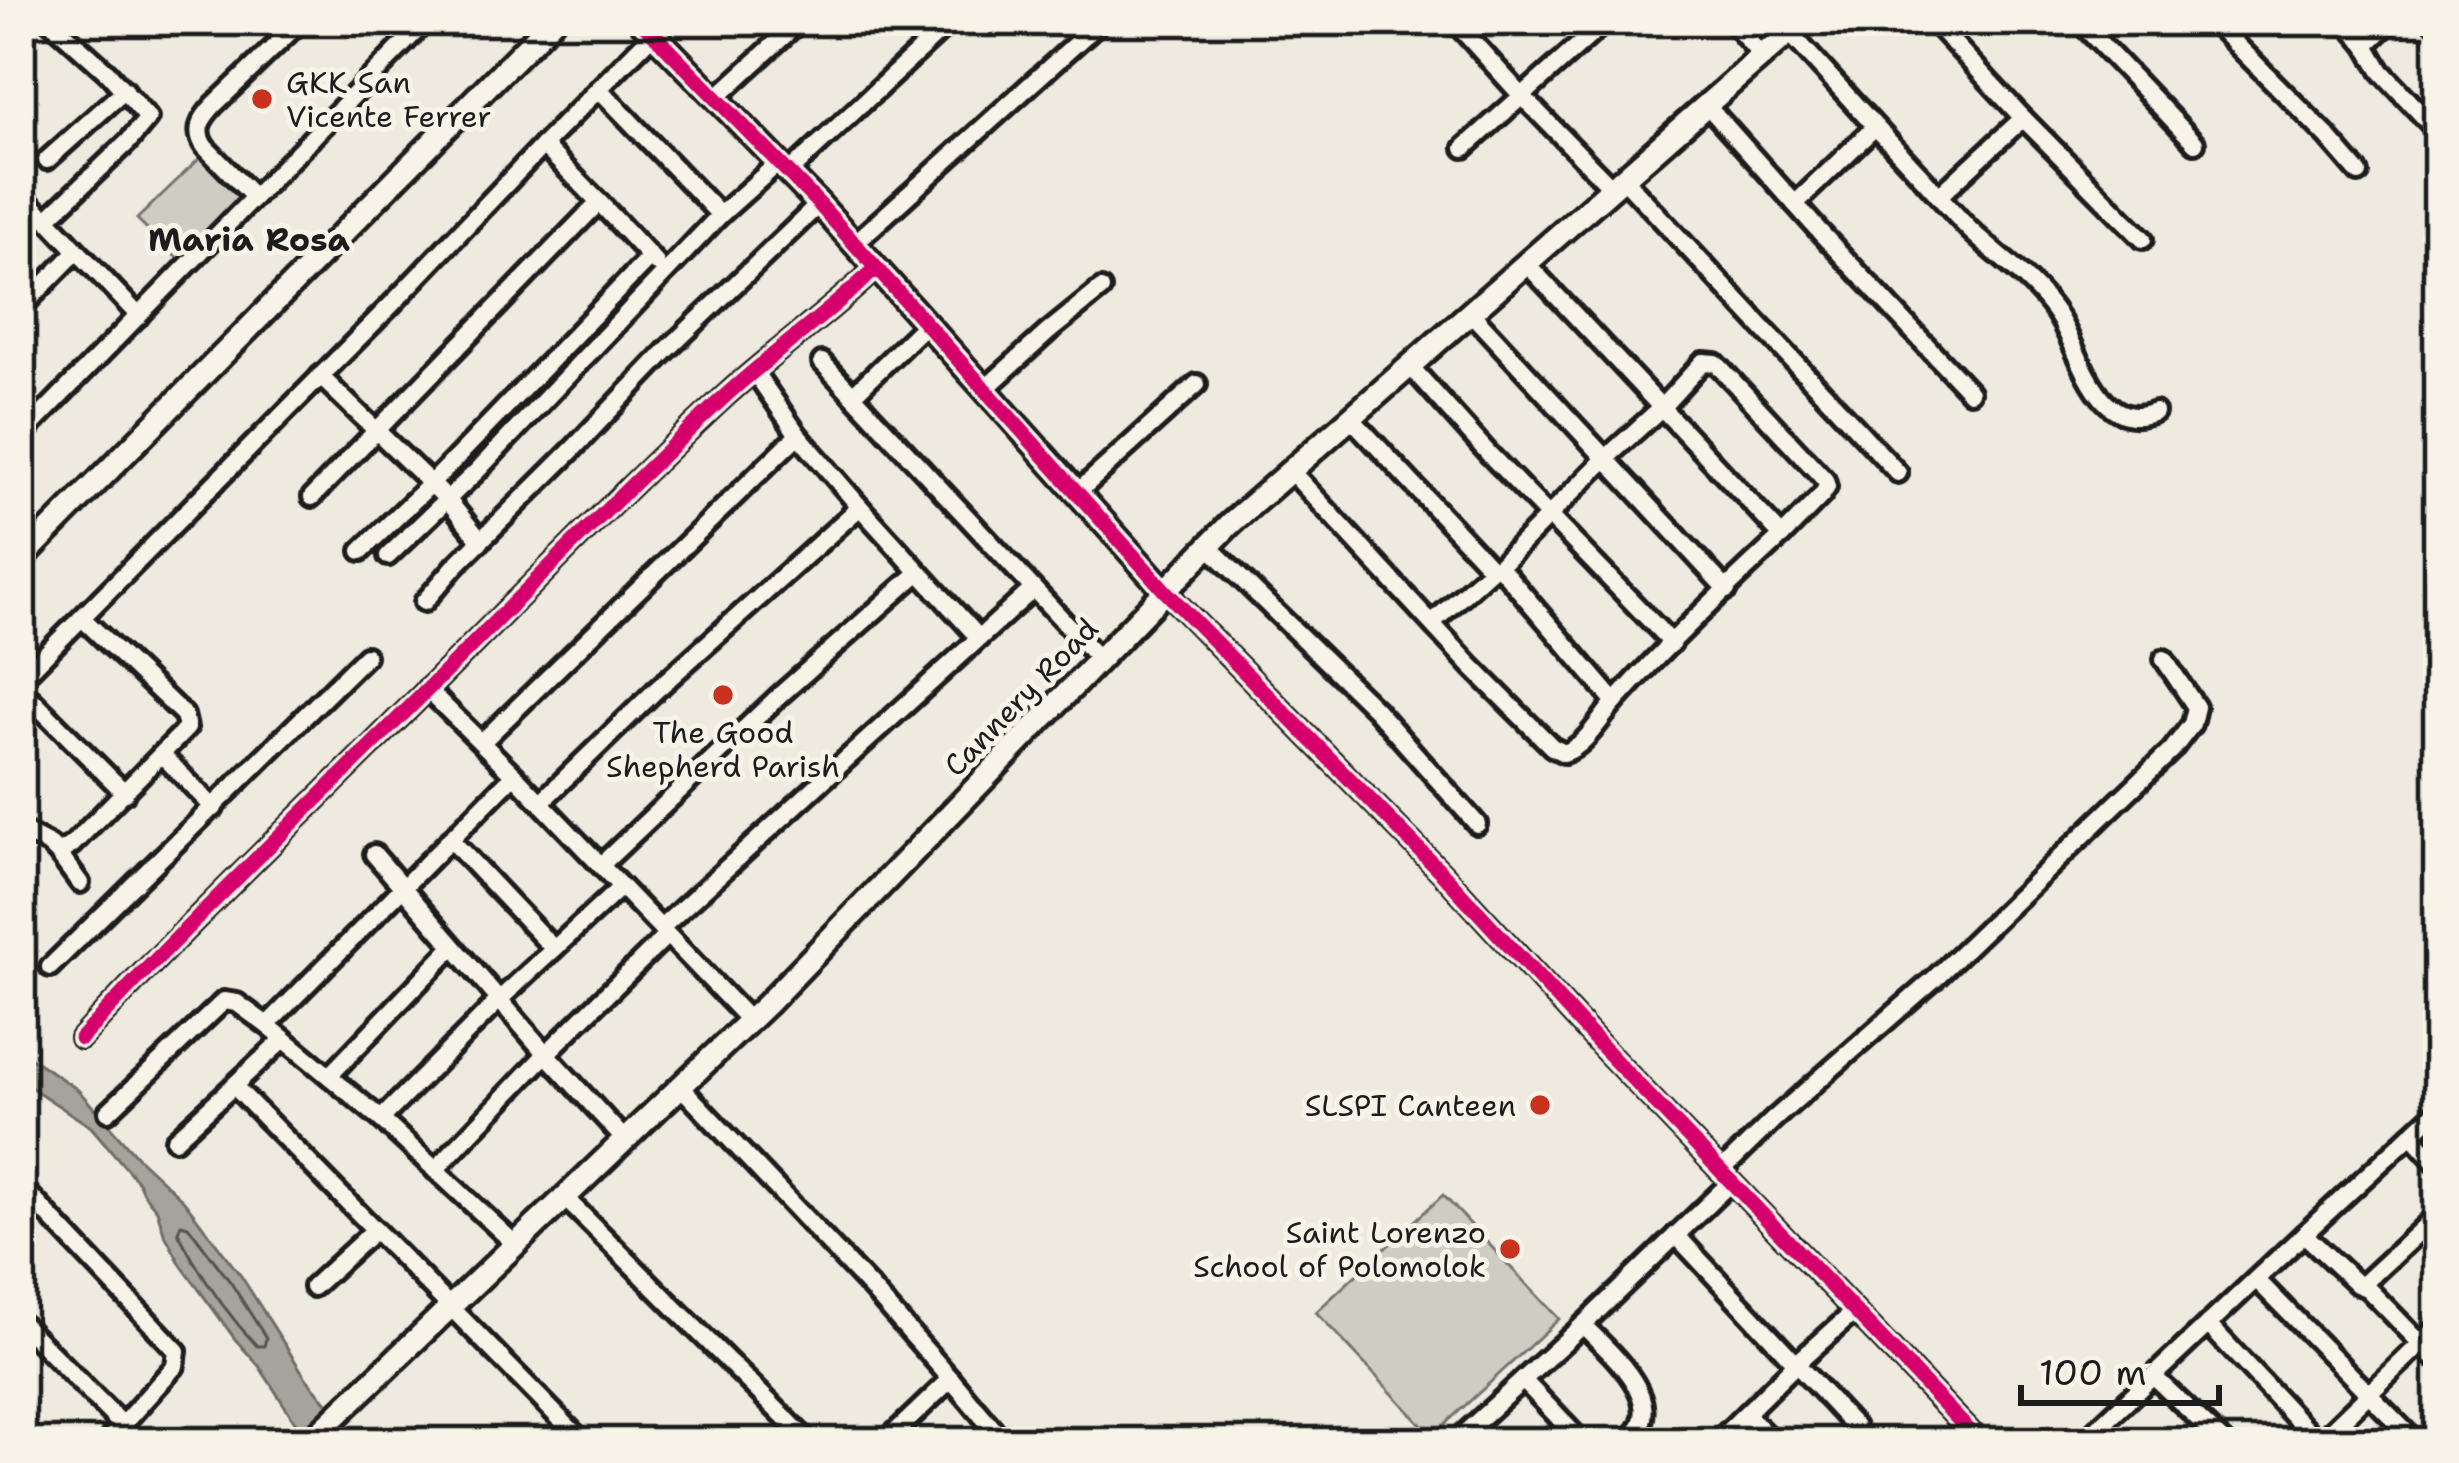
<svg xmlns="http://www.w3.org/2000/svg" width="2459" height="1463" viewBox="0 0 2459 1463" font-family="'Shantell Sans',sans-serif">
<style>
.green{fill:#cfccc3;stroke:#767470;stroke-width:3}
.water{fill:#a6a39d;stroke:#6f6d69;stroke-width:3}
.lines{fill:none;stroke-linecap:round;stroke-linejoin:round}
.shore{stroke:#535250;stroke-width:3}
.minor-casing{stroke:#1c1c1c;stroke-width:26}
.tertiary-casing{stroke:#1c1c1c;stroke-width:30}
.secondary-casing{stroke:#1c1c1c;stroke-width:30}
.minor{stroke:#f7f3e8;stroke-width:16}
.tertiary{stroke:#f7f3e8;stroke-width:21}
.secondary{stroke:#f7f3e8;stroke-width:21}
.cycleway-casing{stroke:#f7f3e8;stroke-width:22}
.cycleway{stroke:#d6006c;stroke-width:15}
.poi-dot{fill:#c8321e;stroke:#f7f3e8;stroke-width:4.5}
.labels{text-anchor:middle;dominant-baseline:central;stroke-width:10;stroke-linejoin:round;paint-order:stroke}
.poi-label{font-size:30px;fill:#1c1c1c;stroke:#f7f3e8;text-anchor:end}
.street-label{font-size:30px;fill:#1c1c1c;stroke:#f7f3e8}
.neighbourhood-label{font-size:33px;font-weight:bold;fill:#1c1c1c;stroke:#f7f3e8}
</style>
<rect width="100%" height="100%" fill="#eeeae0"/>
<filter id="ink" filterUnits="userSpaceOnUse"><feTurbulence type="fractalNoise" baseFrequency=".00833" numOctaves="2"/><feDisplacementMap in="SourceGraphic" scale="24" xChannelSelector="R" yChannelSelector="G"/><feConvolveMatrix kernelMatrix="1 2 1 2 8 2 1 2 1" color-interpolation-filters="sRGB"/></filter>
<g filter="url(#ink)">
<g class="green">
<polygon points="202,156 242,196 179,260 137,219"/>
<polygon points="1443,1195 1559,1319 1432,1436 1316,1312"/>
</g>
<polygon class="water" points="21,1051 78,1090 137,1157 184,1201 241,1276 306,1378 360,1442 308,1442 259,1366 235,1339 181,1265 164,1233 157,1210 143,1193 138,1182 91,1127 21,1081"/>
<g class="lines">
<path class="shore" d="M181 1224 188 1226 231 1283 266 1338 264 1346H257C226 1313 198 1272 178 1232Z"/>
<defs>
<g id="minor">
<polyline points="1454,21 1521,95 1612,188"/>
<polyline points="1731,21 1761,55"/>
<polyline points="1933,21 2023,118 2143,239"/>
<polyline points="2079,21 2195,143"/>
<polyline points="2213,21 2327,136 2359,173"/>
<polyline points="2345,21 2366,45 2391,21"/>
<polyline points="2433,21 2438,26"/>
<path d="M1789 32C1833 80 1876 128 1920 175 1937 193 1952 212 1970 230 1998 257 2034 280 2056 313 2080 347 2096 436 2155 412"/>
<polyline points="2366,45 2381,71 2438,132"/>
<polyline points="599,89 720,215"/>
<polyline points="716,98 800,21"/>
<polyline points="1706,104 1820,232 1970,392"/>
<polyline points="1464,148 1606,21"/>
<polyline points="47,160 125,90"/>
<polyline points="788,173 951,21"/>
<polyline points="1623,178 1898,473"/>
<polyline points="21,196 47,219 139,316"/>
<polyline points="1939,196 2023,118"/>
<path d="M254 197 205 147C193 130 202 118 214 105L301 21"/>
<polyline points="599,202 656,263"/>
<polyline points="1795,204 1875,127"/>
<polyline points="47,219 128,142 148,118 108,73 50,21"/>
<polyline points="855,243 1101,21"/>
<polyline points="21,308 77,251"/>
<polyline points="1470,312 1727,590"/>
<polyline points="822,362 1099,659"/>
<polyline points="1410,366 1490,455 1672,643"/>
<polyline points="320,376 447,499 481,541"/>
<polyline points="986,388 1048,332 1101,289"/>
<polyline points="853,395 927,323"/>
<polyline points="1350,417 1492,569"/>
<polyline points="21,436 426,21"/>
<path d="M1290 470 1471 666 1552 747 1564 753C1586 746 1600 718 1616 701 1668 643 1725 589 1782 536L1526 263"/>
<polyline points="1079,491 1197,384"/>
<polyline points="312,497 599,202 543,145"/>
<polyline points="860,507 979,638"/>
<polyline points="21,527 37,543"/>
<polyline points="1208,546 1375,709 1477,824"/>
<polyline points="361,551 431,484 650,257"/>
<polyline points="388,556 477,471 720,215 778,163"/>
<polyline points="1499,566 1615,702"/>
<polyline points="1165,591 1443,874 1605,1050 1980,1442"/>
<polyline points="424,602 456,565 572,450 667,350 819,204"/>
<polyline points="1433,622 1492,569 1499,566 1605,459 1661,408 1703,362 1716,363 1825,480 1827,487 1822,495 1782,536"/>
<polyline points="21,679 391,305 543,145 666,21"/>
<polyline points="21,689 125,793"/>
<polyline points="427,689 514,775 750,1021"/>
<polyline points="482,742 798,435"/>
<polyline points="162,755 214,808"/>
<polyline points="514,775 267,1025 381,1119 515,1244"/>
<polyline points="541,802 655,691 860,507 798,435 754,371"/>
<polyline points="21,830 50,845 58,853 72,845 187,728 184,715 82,618"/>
<polyline points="450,839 554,949"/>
<polyline points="58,853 80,883"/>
<polyline points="374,854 546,1054 624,1139"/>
<polyline points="601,865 779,696 919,572"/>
<polyline points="661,928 1033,589"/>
<polyline points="50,967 366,656"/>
<path d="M81 1038C193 918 311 806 427 690 525 592 622 492 724 397 773 352 828 314 876 268"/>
<polyline points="329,1076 453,947"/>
<polyline points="234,1086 583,1442"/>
<polyline points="681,1087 871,1288 951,1379 885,1442"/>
<polyline points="108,1112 224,1001 237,1003 267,1025"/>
<polyline points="381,1119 500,999 621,887"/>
<polyline points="2411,1135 2438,1165"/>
<polyline points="175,1140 284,1039"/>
<polyline points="435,1170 546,1054 667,935"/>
<polyline points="1721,1171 1774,1119 1935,978 2172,750 2192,724 2196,707 2164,659"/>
<polyline points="21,1186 177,1351 175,1366 107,1442"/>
<polyline points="565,1198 809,1442"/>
<polyline points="2304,1234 2438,1110"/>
<polyline points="1676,1235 1855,1427"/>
<polyline points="2257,1280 2416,1442"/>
<polyline points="2363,1284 2438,1214"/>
<polyline points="313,1287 375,1230"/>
<polyline points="21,1323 123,1426"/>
<polyline points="2208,1324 2318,1442"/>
<path d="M1583 1325C1609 1352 1676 1407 1625 1442"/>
<polyline points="2153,1376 2223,1442"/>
<polyline points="951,1379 1004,1442"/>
<polyline points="1523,1380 1582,1442"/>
<polyline points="1746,1415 1773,1442"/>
<polyline points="1455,1442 1583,1325 1731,1182"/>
<polyline points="1717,1442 1797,1363 1853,1313"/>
<polyline points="2083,1442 2304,1234 2357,1284 2367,1288 2438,1361"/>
<polyline points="2319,1442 2438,1327"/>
</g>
<g id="tertiary">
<polyline points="641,21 819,204 1165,591"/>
<polyline points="21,559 552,21"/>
</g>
<polyline id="secondary" points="309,1442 767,1004 1230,524 1802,21"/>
</defs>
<use href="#minor" class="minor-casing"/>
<use href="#tertiary" class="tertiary-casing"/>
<use href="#secondary" class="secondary-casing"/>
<use href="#minor" class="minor"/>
<use href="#tertiary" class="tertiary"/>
<use href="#secondary" class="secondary"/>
<defs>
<g id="cycleway">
<polyline points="641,21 819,204 1165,591 1443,874 1605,1050 1980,1442"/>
<path d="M81 1038C193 918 311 806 427 690 525 592 622 492 724 397 773 352 828 314 876 268"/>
</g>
</defs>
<use href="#cycleway" class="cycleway-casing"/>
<use href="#cycleway" class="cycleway"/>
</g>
</g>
<g class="poi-dot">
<circle cx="262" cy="99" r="12"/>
<circle cx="723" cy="695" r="12"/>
<circle cx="1540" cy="1105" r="12"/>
<circle cx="1510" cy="1249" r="12"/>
</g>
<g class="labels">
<g class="poi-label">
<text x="286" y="82" text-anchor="start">GKK San<tspan x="286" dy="34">Vicente Ferrer</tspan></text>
<text x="723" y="732" text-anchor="middle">The Good<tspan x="723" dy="34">Shepherd Parish</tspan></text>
<text x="1516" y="1105">SLSPI Canteen</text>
<text x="1486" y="1232">Saint Lorenzo<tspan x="1486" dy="34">School of Polomolok</tspan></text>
</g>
<g class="street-label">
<text transform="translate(1021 697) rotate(-46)">Cannery Road</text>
</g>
<g class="neighbourhood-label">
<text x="249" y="239">Maria Rosa</text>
</g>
</g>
<rect width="2459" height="1463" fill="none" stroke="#f7f3e8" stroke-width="72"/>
<rect x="36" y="36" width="2387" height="1391" fill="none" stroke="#1c1c1c" stroke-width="4.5" filter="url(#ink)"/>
<path d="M2021 1385v18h198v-18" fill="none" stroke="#1c1c1c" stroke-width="6"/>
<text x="2039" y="1385" font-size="36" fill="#1c1c1c" stroke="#f7f3e8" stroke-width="9" paint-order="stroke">100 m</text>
</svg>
